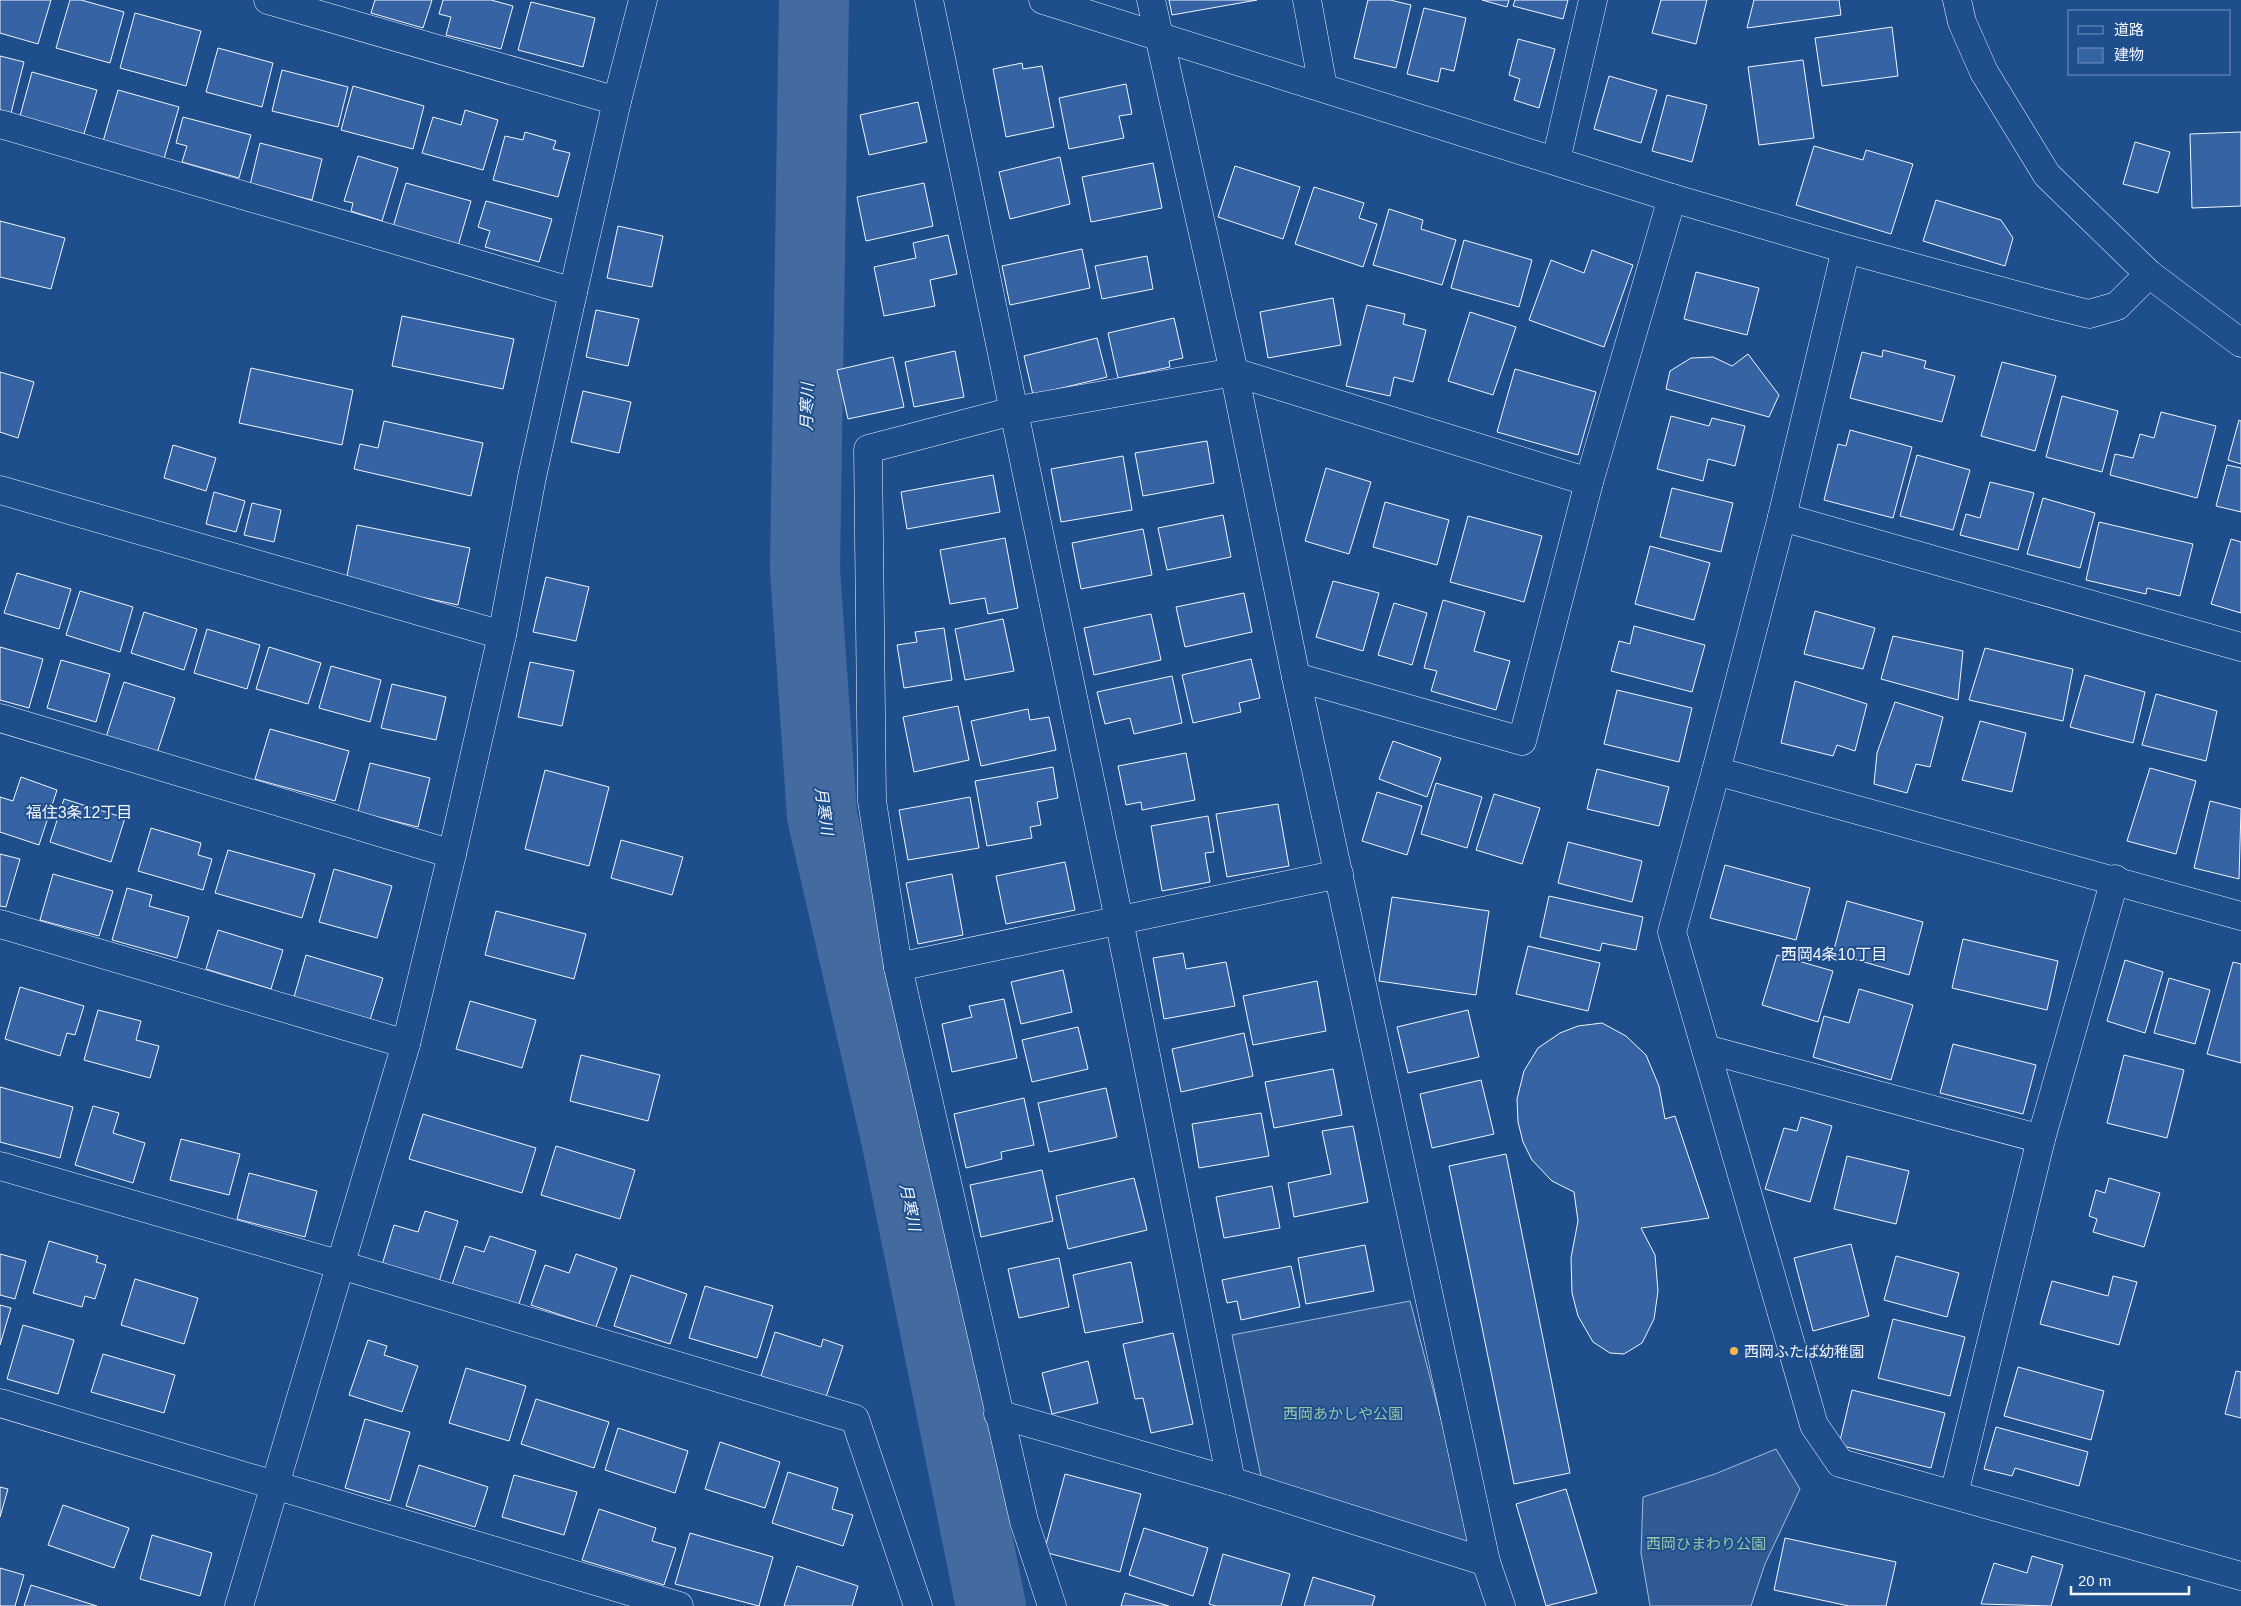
<svg xmlns="http://www.w3.org/2000/svg" width="2241" height="1606" viewBox="0 0 2241 1606" font-family="Helvetica,'Noto Sans JP',sans-serif">
<style>
.built{fill:#305b95;stroke:#a8bbd7}
.lines{fill:none;stroke-linecap:round;stroke-linejoin:round}
.river{stroke:#446ba0;stroke-width:70}
.building{fill:#3563a3;stroke:#f2f6ff}
.minor-casing{stroke:#f2f6ff;stroke-width:29}
.minor{stroke:#1f4e8c;stroke-width:28}
.poi-dot{fill:#ffb74d;stroke:#1f4e8c;stroke-width:2}
.labels{text-anchor:middle;dominant-baseline:central;stroke-width:4;stroke-linejoin:round;paint-order:stroke}
.poi-label{font-size:15px;fill:#f2f6ff;stroke:#1f4e8c;text-anchor:start}
.park-label{font-size:15px;fill:#97c8a6;stroke:#1f4e8c}
.water-label{font-size:16px;font-style:italic;fill:#f2f6ff;stroke:#1f4e8c}
.neighbourhood-label{font-size:16px;fill:#f2f6ff;stroke:#1f4e8c}
</style>
<rect width="100%" height="100%" fill="#1f4e8c"/>
<g class="built">
<polygon points="1410,1301 1475,1549 1263,1486 1232,1335"/>
<polygon points="1776,1449 1800,1489 1765,1564 1751,1606 1650,1606 1641,1553 1643,1497 1715,1474"/>
</g>
<g class="lines">
<polyline class="river" points="814,0 805,570 822,816 897,1143 991,1606"/>
</g>
<g class="building">
<polygon points="0,0 51,0 38,44 0,33"/>
<polygon points="70,0 81,0 124,12 110,63 56,48"/>
<polygon points="375,0 432,0 423,28 371,13"/>
<polygon points="443,0 491,0 513,6 501,49 446,35 451,17 439,14"/>
<polygon points="1169,0 1257,0 1172,15"/>
<polygon points="1368,0 1390,0 1411,5 1396,68 1354,58"/>
<polygon points="1482,0 1509,0 1507,7"/>
<polygon points="1515,0 1568,0 1563,19 1513,6"/>
<polygon points="1661,0 1707,0 1696,44 1652,33"/>
<polygon points="1754,0 1839,0 1841,15 1747,28"/>
<polygon points="531,2 595,18 583,67 518,50"/>
<polygon points="1424,8 1466,18 1454,71 1441,68 1438,82 1407,74"/>
<polygon points="135,13 201,31 186,86 120,68"/>
<polygon points="1892,27 1898,76 1822,86 1815,38"/>
<polygon points="1518,39 1555,49 1539,108 1514,100 1520,79 1509,75"/>
<polygon points="218,48 273,63 262,107 206,92"/>
<polygon points="0,56 24,62 11,113 0,110"/>
<polygon points="1803,60 1814,138 1759,145 1748,67"/>
<polygon points="1022,63 1023,69 1042,66 1054,127 1006,137 993,69"/>
<polygon points="282,70 348,87 338,127 272,111"/>
<polygon points="32,72 97,90 84,134 20,116"/>
<polygon points="1609,76 1657,90 1641,143 1594,129"/>
<polygon points="1126,84 1132,114 1119,116 1124,138 1069,149 1059,98"/>
<polygon points="353,86 424,106 413,149 341,130"/>
<polygon points="118,90 179,107 163,162 102,145"/>
<polygon points="1667,95 1707,105 1692,162 1652,151"/>
<polygon points="918,102 927,142 869,155 860,115"/>
<polygon points="465,110 498,120 483,170 422,153 433,117 461,125"/>
<polygon points="183,117 251,135 239,178 182,162 187,146 176,143"/>
<polygon points="525,132 556,141 553,149 570,153 558,197 493,180 505,136 523,140"/>
<polygon points="2241,132 2241,206 2192,208 2190,134"/>
<polygon points="2135,142 2170,152 2158,193 2123,184"/>
<polygon points="260,143 322,159 312,200 250,185"/>
<polygon points="1814,146 1863,160 1866,150 1913,164 1891,234 1796,205"/>
<polygon points="358,156 398,168 382,221 351,211 353,203 344,201"/>
<polygon points="1060,157 1070,204 1010,219 999,172"/>
<polygon points="1153,163 1162,208 1091,222 1082,177"/>
<polygon points="1235,166 1300,187 1283,239 1218,217"/>
<polygon points="406,183 471,201 458,246 393,227"/>
<polygon points="924,183 933,226 866,241 857,197"/>
<polygon points="1314,187 1364,203 1359,218 1377,224 1363,267 1295,244"/>
<polygon points="1936,200 2001,220 2013,238 2005,266 1923,241"/>
<polygon points="486,201 552,219 539,262 485,247 490,231 478,227"/>
<polygon points="1389,209 1423,220 1421,229 1456,240 1442,285 1373,265"/>
<polygon points="0,221 65,238 51,289 0,277"/>
<polygon points="618,226 663,236 652,287 607,278"/>
<polygon points="948,235 957,274 930,280 935,306 884,316 874,267 916,258 913,243"/>
<polygon points="1464,240 1532,260 1519,307 1451,288"/>
<polygon points="1082,249 1090,288 1010,305 1002,266"/>
<polygon points="1592,250 1633,265 1604,347 1529,320 1551,260 1584,273"/>
<polygon points="1147,256 1153,289 1102,299 1095,266"/>
<polygon points="1696,272 1759,288 1747,335 1684,319"/>
<polygon points="1333,298 1341,345 1268,358 1260,312"/>
<polygon points="1367,305 1405,314 1403,324 1426,330 1413,382 1394,377 1390,396 1346,386"/>
<polygon points="596,310 639,319 628,366 586,357"/>
<polygon points="1470,312 1516,327 1493,395 1448,381"/>
<polygon points="402,316 514,339 503,389 392,366"/>
<polygon points="1174,318 1183,358 1169,361 1170,367 1118,378 1108,333"/>
<polygon points="1097,338 1107,377 1033,395 1024,356"/>
<polygon points="1883,350 1926,361 1924,368 1955,376 1942,422 1850,398 1862,352 1882,357"/>
<polygon points="955,351 964,397 914,407 905,362"/>
<polygon points="1748,354 1779,395 1769,417 1666,389 1670,371 1691,358 1713,357 1732,366"/>
<polygon points="893,357 904,407 848,419 837,370"/>
<polygon points="2002,362 2056,376 2035,451 1981,436"/>
<polygon points="251,368 353,390 342,445 239,423"/>
<polygon points="1515,369 1596,392 1578,455 1497,432"/>
<polygon points="0,372 34,382 18,438 0,432"/>
<polygon points="583,391 631,402 619,453 571,442"/>
<polygon points="2062,396 2118,411 2102,472 2046,457"/>
<polygon points="2161,412 2216,426 2197,498 2110,475 2115,454 2133,458 2140,434 2154,438"/>
<polygon points="1671,416 1709,426 1712,418 1745,426 1735,466 1708,459 1703,481 1657,469"/>
<polygon points="2239,420 2241,421 2241,464 2228,460"/>
<polygon points="384,421 483,443 471,496 354,469 360,444 378,448"/>
<polygon points="1850,430 1912,447 1893,518 1824,500 1838,444 1846,446"/>
<polygon points="1207,441 1214,483 1143,496 1135,453"/>
<polygon points="173,445 216,458 206,491 164,478"/>
<polygon points="1917,455 1970,470 1953,530 1900,516"/>
<polygon points="1123,456 1132,510 1061,522 1051,469"/>
<polygon points="2227,465 2241,468 2241,512 2216,506"/>
<polygon points="1326,468 1371,482 1349,554 1305,541"/>
<polygon points="993,475 1000,512 907,529 901,492"/>
<polygon points="1990,482 2034,493 2018,550 1960,535 1966,514 1980,518"/>
<polygon points="1672,488 1733,503 1721,552 1660,537"/>
<polygon points="214,492 245,501 236,532 206,524"/>
<polygon points="2043,498 2095,513 2080,568 2027,554"/>
<polygon points="1385,502 1449,520 1437,565 1373,547"/>
<polygon points="252,503 281,510 274,542 244,535"/>
<polygon points="1223,515 1231,557 1167,570 1158,528"/>
<polygon points="1468,516 1542,536 1524,602 1450,582"/>
<polygon points="2099,522 2193,544 2180,596 2147,588 2146,594 2086,580"/>
<polygon points="357,525 470,548 458,605 346,581"/>
<polygon points="1143,529 1152,575 1081,589 1072,543"/>
<polygon points="1005,538 1018,608 988,614 985,598 950,604 940,550"/>
<polygon points="2231,539 2241,542 2241,613 2211,604"/>
<polygon points="1650,546 1710,563 1694,620 1635,604"/>
<polygon points="17,573 71,589 59,629 4,613"/>
<polygon points="546,577 589,587 576,641 533,632"/>
<polygon points="1333,581 1379,593 1363,651 1316,637"/>
<polygon points="80,591 133,607 120,652 66,635"/>
<polygon points="1244,593 1252,632 1185,647 1176,607"/>
<polygon points="1443,600 1485,612 1474,651 1510,661 1496,710 1431,691 1437,671 1424,668"/>
<polygon points="1394,603 1427,613 1412,665 1378,655"/>
<polygon points="1815,611 1875,628 1863,669 1804,654"/>
<polygon points="144,612 197,629 184,670 131,653"/>
<polygon points="1151,614 1161,660 1094,675 1084,628"/>
<polygon points="1003,619 1014,671 965,680 955,629"/>
<polygon points="1634,626 1705,645 1692,692 1611,671 1619,641 1630,644"/>
<polygon points="944,628 952,680 904,688 897,645 917,642 915,632"/>
<polygon points="207,629 260,645 247,689 194,673"/>
<polygon points="1893,636 1963,651 1958,700 1881,679"/>
<polygon points="0,647 43,659 29,708 0,700"/>
<polygon points="269,647 321,663 308,704 256,689"/>
<polygon points="1985,648 2073,669 2063,721 1969,700"/>
<polygon points="1251,659 1260,698 1239,703 1241,712 1193,723 1182,675"/>
<polygon points="61,660 110,674 96,722 47,708"/>
<polygon points="530,662 574,671 562,726 518,717"/>
<polygon points="331,666 381,680 370,722 319,708"/>
<polygon points="2085,675 2145,692 2133,743 2070,727"/>
<polygon points="1172,676 1182,723 1134,734 1130,718 1105,724 1097,692"/>
<polygon points="1795,681 1867,704 1855,751 1837,745 1833,756 1781,743"/>
<polygon points="124,682 175,698 157,753 106,737"/>
<polygon points="392,684 446,697 436,740 381,728"/>
<polygon points="1617,690 1692,708 1679,762 1604,744"/>
<polygon points="2156,694 2217,711 2206,761 2142,745"/>
<polygon points="1895,702 1943,717 1930,767 1916,764 1907,793 1874,784 1877,753"/>
<polygon points="958,706 969,760 914,772 903,717"/>
<polygon points="1028,709 1030,720 1049,717 1056,750 981,766 971,721"/>
<polygon points="1980,721 2026,733 2012,792 1962,780"/>
<polygon points="270,729 349,751 335,801 255,779"/>
<polygon points="1393,741 1441,758 1427,797 1379,779"/>
<polygon points="1186,753 1195,800 1142,810 1141,802 1126,805 1118,766"/>
<polygon points="370,763 430,778 418,827 358,812"/>
<polygon points="1053,767 1058,798 1037,802 1041,825 1030,827 1032,838 987,846 975,781"/>
<polygon points="2150,768 2196,781 2176,854 2127,841"/>
<polygon points="1597,769 1669,787 1659,826 1587,809"/>
<polygon points="545,770 609,787 589,866 525,849"/>
<polygon points="21,777 57,790 39,845 0,832 0,797 13,801"/>
<polygon points="1436,783 1482,797 1467,848 1421,834"/>
<polygon points="1377,792 1422,806 1407,855 1362,841"/>
<polygon points="1494,794 1540,808 1522,864 1476,850"/>
<polygon points="970,797 979,848 908,860 899,810"/>
<polygon points="64,799 125,818 111,862 50,842"/>
<polygon points="2210,801 2241,809 2239,879 2194,868"/>
<polygon points="1278,804 1289,866 1227,877 1216,814"/>
<polygon points="1208,816 1214,852 1205,853 1210,882 1162,891 1151,826"/>
<polygon points="151,828 201,843 198,855 212,859 203,890 138,871"/>
<polygon points="621,840 683,857 672,895 611,878"/>
<polygon points="1568,842 1642,861 1632,902 1558,883"/>
<polygon points="228,850 315,874 302,918 215,893"/>
<polygon points="0,854 20,859 6,907 0,906"/>
<polygon points="1065,862 1075,910 1006,924 996,876"/>
<polygon points="1725,865 1810,888 1796,940 1710,918"/>
<polygon points="334,869 392,886 377,938 319,922"/>
<polygon points="53,874 113,891 99,936 40,920"/>
<polygon points="952,874 963,935 918,944 906,883"/>
<polygon points="127,888 152,895 149,906 189,917 177,958 112,940"/>
<polygon points="1549,896 1643,917 1636,950 1602,943 1600,951 1540,937"/>
<polygon points="1392,897 1489,911 1476,995 1379,981"/>
<polygon points="1847,901 1923,922 1909,975 1833,953"/>
<polygon points="496,911 586,934 574,979 485,955"/>
<polygon points="218,930 283,950 271,989 206,969"/>
<polygon points="1963,939 2058,961 2047,1010 1952,988"/>
<polygon points="1528,946 1600,963 1588,1011 1516,994"/>
<polygon points="1183,953 1186,969 1226,962 1235,1006 1164,1019 1153,958"/>
<polygon points="306,955 383,978 370,1020 294,997"/>
<polygon points="1777,955 1833,971 1818,1022 1762,1005"/>
<polygon points="2125,960 2163,972 2145,1033 2107,1021"/>
<polygon points="2233,962 2241,964 2241,1063 2207,1054"/>
<polygon points="1063,970 1072,1012 1021,1024 1011,982"/>
<polygon points="2169,978 2210,990 2195,1044 2154,1033"/>
<polygon points="1317,981 1326,1031 1253,1045 1243,996"/>
<polygon points="20,987 84,1006 75,1035 67,1033 60,1056 5,1039"/>
<polygon points="1859,989 1913,1005 1891,1080 1813,1057 1824,1016 1849,1023"/>
<polygon points="1004,999 1017,1058 952,1072 942,1024 972,1017 969,1006"/>
<polygon points="470,1001 536,1020 522,1068 456,1049"/>
<polygon points="98,1010 141,1021 136,1040 159,1046 150,1078 84,1060"/>
<polygon points="1468,1010 1479,1057 1408,1073 1397,1027"/>
<polygon points="1602,1023 1626,1036 1646,1055 1659,1086 1665,1119 1675,1116 1709,1218 1641,1228 1655,1255 1658,1291 1654,1319 1642,1343 1624,1354 1610,1353 1593,1342 1578,1316 1572,1293 1571,1258 1578,1221 1574,1192 1552,1181 1532,1160 1523,1142 1518,1122 1517,1099 1524,1071 1538,1048 1560,1033 1578,1026"/>
<polygon points="1078,1027 1088,1069 1032,1082 1022,1040"/>
<polygon points="1244,1033 1253,1076 1181,1092 1172,1049"/>
<polygon points="1953,1044 2036,1065 2023,1114 1940,1093"/>
<polygon points="581,1055 660,1075 648,1121 570,1101"/>
<polygon points="2124,1055 2184,1070 2167,1138 2107,1123"/>
<polygon points="1333,1069 1342,1115 1274,1128 1265,1082"/>
<polygon points="1481,1080 1494,1134 1432,1148 1420,1094"/>
<polygon points="0,1087 73,1107 60,1158 0,1142"/>
<polygon points="1106,1088 1117,1137 1049,1152 1038,1103"/>
<polygon points="1024,1098 1034,1145 1001,1152 1002,1159 966,1168 954,1114"/>
<polygon points="93,1106 119,1113 113,1133 145,1143 133,1183 75,1165"/>
<polygon points="1261,1113 1269,1156 1199,1168 1192,1124"/>
<polygon points="423,1114 536,1148 522,1193 409,1159"/>
<polygon points="1801,1117 1832,1126 1810,1202 1765,1189 1784,1128 1797,1131"/>
<polygon points="1353,1126 1368,1202 1294,1217 1288,1183 1331,1174 1322,1131"/>
<polygon points="181,1139 240,1154 229,1195 170,1180"/>
<polygon points="556,1146 635,1170 620,1219 541,1195"/>
<polygon points="1506,1154 1570,1473 1514,1484 1449,1166"/>
<polygon points="1847,1156 1909,1171 1896,1224 1834,1209"/>
<polygon points="1042,1170 1053,1221 981,1237 970,1185"/>
<polygon points="249,1173 317,1191 305,1237 237,1219"/>
<polygon points="1134,1178 1147,1230 1068,1249 1056,1196"/>
<polygon points="2109,1178 2160,1193 2144,1247 2093,1232 2097,1219 2089,1216 2096,1190 2105,1193"/>
<polygon points="1272,1186 1280,1228 1224,1238 1216,1197"/>
<polygon points="425,1211 458,1221 439,1282 382,1265 394,1225 418,1232"/>
<polygon points="490,1236 536,1251 518,1307 452,1285 465,1246 484,1252"/>
<polygon points="49,1241 98,1256 96,1262 106,1265 95,1299 85,1296 82,1307 33,1293"/>
<polygon points="1851,1244 1869,1316 1813,1331 1794,1258"/>
<polygon points="1365,1245 1374,1291 1306,1304 1298,1258"/>
<polygon points="0,1254 26,1261 15,1299 0,1295"/>
<polygon points="576,1254 617,1268 596,1327 531,1305 545,1265 569,1273"/>
<polygon points="1896,1256 1959,1273 1947,1317 1884,1300"/>
<polygon points="1059,1258 1069,1307 1019,1318 1008,1269"/>
<polygon points="1131,1262 1143,1322 1085,1333 1073,1275"/>
<polygon points="1291,1266 1300,1307 1241,1320 1237,1301 1227,1303 1222,1280"/>
<polygon points="631,1275 687,1294 670,1344 614,1326"/>
<polygon points="2113,1276 2137,1282 2119,1345 2040,1324 2052,1281 2108,1296"/>
<polygon points="135,1279 198,1298 184,1344 121,1325"/>
<polygon points="705,1286 773,1306 757,1358 689,1338"/>
<polygon points="0,1305 11,1308 0,1345"/>
<polygon points="1893,1319 1965,1337 1950,1396 1878,1378"/>
<polygon points="23,1325 74,1340 58,1394 7,1379"/>
<polygon points="775,1332 821,1347 823,1339 843,1346 826,1397 761,1376"/>
<polygon points="1173,1333 1193,1424 1151,1433 1143,1398 1135,1399 1123,1344"/>
<polygon points="368,1340 387,1346 384,1355 418,1366 402,1412 349,1395"/>
<polygon points="103,1354 175,1375 164,1413 91,1392"/>
<polygon points="1088,1361 1098,1403 1052,1414 1042,1373"/>
<polygon points="2018,1367 2104,1391 2091,1440 2004,1416"/>
<polygon points="466,1368 526,1386 509,1441 449,1423"/>
<polygon points="2236,1371 2241,1372 2241,1418 2225,1414"/>
<polygon points="1852,1390 1945,1413 1931,1468 1839,1445"/>
<polygon points="536,1399 609,1422 594,1468 521,1444"/>
<polygon points="365,1419 410,1432 390,1501 345,1488"/>
<polygon points="1996,1427 2088,1452 2079,1486 2015,1468 2012,1476 1984,1469"/>
<polygon points="618,1428 688,1451 675,1493 605,1470"/>
<polygon points="720,1442 780,1462 765,1508 705,1489"/>
<polygon points="419,1465 488,1487 475,1527 406,1506"/>
<polygon points="788,1472 838,1488 832,1509 853,1515 843,1546 772,1523"/>
<polygon points="1065,1474 1141,1494 1120,1572 1044,1552"/>
<polygon points="514,1475 577,1492 564,1535 502,1517"/>
<polygon points="0,1487 8,1489 0,1517"/>
<polygon points="1566,1489 1597,1593 1546,1606 1516,1504"/>
<polygon points="63,1505 129,1528 114,1568 48,1545"/>
<polygon points="599,1509 656,1528 652,1541 676,1548 664,1585 582,1560"/>
<polygon points="1144,1528 1208,1548 1193,1596 1129,1575"/>
<polygon points="690,1533 773,1557 759,1606 675,1584"/>
<polygon points="152,1535 212,1553 200,1596 140,1579"/>
<polygon points="1785,1538 1896,1562 1886,1606 1849,1606 1774,1590"/>
<polygon points="1223,1554 1290,1574 1281,1606 1216,1606 1209,1604"/>
<polygon points="2032,1556 2063,1565 2051,1606 1981,1604 1994,1563 2027,1573"/>
<polygon points="797,1566 858,1586 852,1606 784,1606"/>
<polygon points="0,1568 24,1575 15,1606 0,1606"/>
<polygon points="1313,1577 1375,1596 1372,1606 1304,1606"/>
<polygon points="31,1585 97,1606 24,1606"/>
<polygon points="1125,1593 1169,1606 1121,1606"/>
</g>
<g class="lines">
<defs>
<g id="minor">
<polyline points="268,0 617,101"/>
<polyline points="929,0 1119,920 1231,1481"/>
<polyline points="1043,0 1672,198 1846,249 2041,302 2089,314 2117,306 2149,274"/>
<polyline points="1151,0 1234,372 1296,677 1486,1562 1501,1606"/>
<polyline points="1307,0 1323,87"/>
<polyline points="1957,0 1962,22 1984,72 2047,175 2149,274 2241,343"/>
<polyline points="0,124 573,292"/>
<polyline points="1556,160 1593,0"/>
<polyline points="1846,249 1782,517 1716,771 2241,916"/>
<polyline points="0,490 502,635"/>
<polyline points="1782,517 2241,647"/>
<polyline points="1296,677 1522,741 1589,482 1672,198"/>
<polyline points="0,718 452,854"/>
<polyline points="1716,771 1672,932 1814,1425 1840,1463 2241,1576"/>
<polyline points="0,924 406,1044"/>
<polyline points="898,967 1339,874"/>
<polyline points="1706,1049 2041,1139"/>
<polyline points="0,1166 341,1265 855,1419 918,1606"/>
<polyline points="0,1403 679,1606"/>
<polyline points="998,1414 1231,1481 1486,1562"/>
<polyline points="1954,1494 2041,1139 2115,879"/>
<polyline points="239,1606 406,1044 452,854 502,635 532,477 573,292 617,101 643,0"/>
<polyline points="1052,1606 1024,1521 898,967 872,801 868,449 1013,411 1234,372 1589,482"/>
</g>
</defs>
<use href="#minor" class="minor-casing"/>
<use href="#minor" class="minor"/>
</g>
<circle class="poi-dot" cx="1734" cy="1351" r="5"/>
<g class="labels">
<g class="poi-label">
<text x="1744" y="1351">西岡ふたば幼稚園</text>
</g>
<g class="park-label">
<text x="1343" y="1413">西岡あかしや公園</text>
<text x="1706" y="1543">西岡ひまわり公園</text>
</g>
<g class="water-label">
<text transform="translate(807 407) rotate(-89)">月寒川</text>
<text transform="translate(824 811) rotate(82)">月寒川</text>
<text transform="translate(910 1207) rotate(78)">月寒川</text>
</g>
<g class="neighbourhood-label">
<text x="79" y="812">福住3条12丁目</text>
<text x="1834" y="954">西岡4条10丁目</text>
</g>
</g>
<rect x="2068" y="10" width="162" height="65" fill="#1f4e8c" stroke="#7391ba"/>
<rect x="2078" y="26" width="25" height="8" fill="#1f4e8c" stroke="#7391ba"/>
<text x="2114" y="35" font-size="15" fill="#f2f6ff">道路</text>
<rect x="2078" y="48" width="25" height="15" fill="#3563a3" stroke="#7391ba"/>
<text x="2114" y="60" font-size="15" fill="#f2f6ff">建物</text>
<path d="M2071 1586v8h118v-8" fill="none" stroke="#f2f6ff" stroke-width="2.5"/>
<text x="2078" y="1586" font-size="15" fill="#f2f6ff" stroke="#1f4e8c" stroke-width="4" paint-order="stroke">20 m</text>
</svg>
